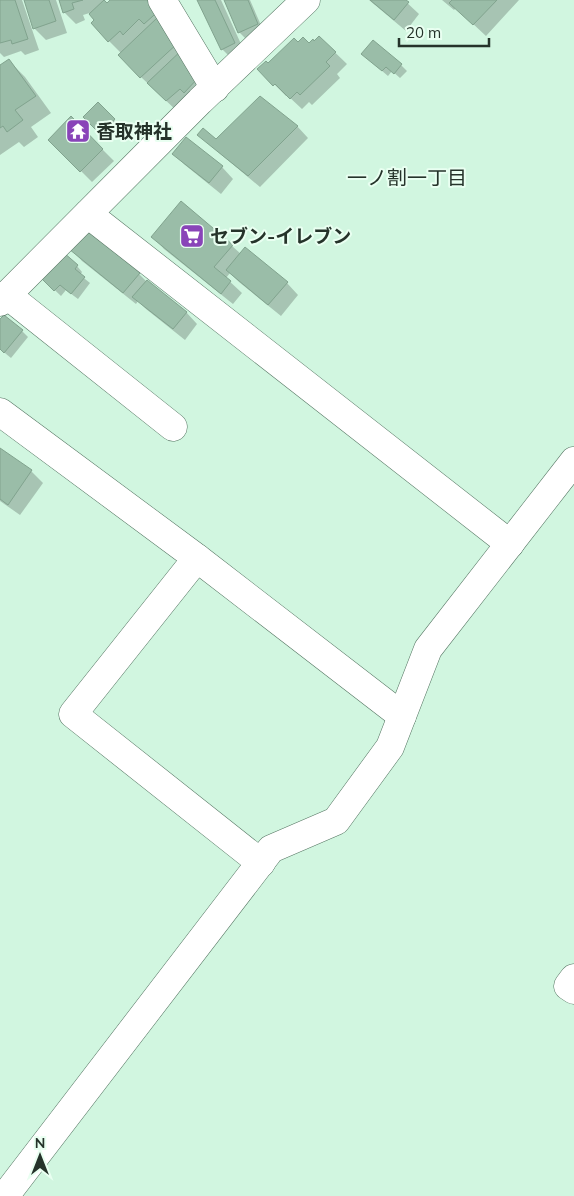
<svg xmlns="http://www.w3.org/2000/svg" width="574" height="1196" viewBox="0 0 574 1196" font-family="Mulish,'Noto Sans JP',sans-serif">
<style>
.shadow{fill:#0003}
.building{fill:#9abda8;stroke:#81a38e}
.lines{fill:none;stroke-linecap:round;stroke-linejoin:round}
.minor-casing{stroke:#557562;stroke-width:29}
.minor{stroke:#fff;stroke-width:28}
.labels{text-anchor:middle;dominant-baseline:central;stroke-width:4;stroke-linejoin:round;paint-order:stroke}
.poi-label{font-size:19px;font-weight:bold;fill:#25332a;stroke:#e9fff1;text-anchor:start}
.neighbourhood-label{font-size:20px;fill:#25332a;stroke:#e9fff1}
</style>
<rect width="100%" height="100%" fill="#d1f6e0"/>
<g class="shadow">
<polygon points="0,0 22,0 39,50 25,55 21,51 4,57 0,53"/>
<polygon points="25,0 56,0 67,33 46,40 34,28"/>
<polygon points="60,0 105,0 107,5 112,0 153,0 209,89 178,112 141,77 121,53 92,24 96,21 93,12 83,15 85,20 76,24 64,12"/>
<polygon points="199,0 221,0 246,55 233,60 222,49"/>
<polygon points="225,0 250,0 263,30 245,38 239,32"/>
<polygon points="369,0 404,0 419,14 406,31"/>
<polygon points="442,0 519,0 486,36 456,8 454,10"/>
<polygon points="319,37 347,64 337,74 340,78 312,105 309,102 302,109 287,95 286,96 259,69 268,64 298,43 309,44 314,42"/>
<polygon points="368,59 401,65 407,71 400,78 392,71 388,76"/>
<polygon points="9,61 25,77 51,113 31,127 38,137 24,147 19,142 0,155 0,67"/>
<polygon points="98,104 120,126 107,139 85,117"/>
<polygon points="71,118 114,161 92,182 50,140"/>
<polygon points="297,126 308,138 260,187 211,146 199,134 216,140"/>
<polygon points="174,154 222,167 233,179 221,194 185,165"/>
<polygon points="153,237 232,246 241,254 287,283 298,295 281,316 239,282 230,273 226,278 242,293 233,304 164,249"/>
<polygon points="71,249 139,274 147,282 186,312 197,324 185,340 146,309 138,301 136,304 82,261"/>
<polygon points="77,266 82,272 80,275 90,283 78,299 66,290 61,296 41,277"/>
<polygon points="0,321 22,331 28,337 11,358 0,349"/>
<polygon points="0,449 31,471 43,483 20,515 0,501"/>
</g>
<g class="building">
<polygon points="0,0 15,0 28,39 12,44 11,40 0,43"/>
<polygon points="24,0 49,0 56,21 33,29"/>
<polygon points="59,0 83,0 72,3 74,9 63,13"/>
<polygon points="104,0 107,3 110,0 154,0 162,8 144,24 139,19 123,35 120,31 108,42 91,23 94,20 89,14"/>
<polygon points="197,0 215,0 235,43 221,50"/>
<polygon points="224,0 248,0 258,24 238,33"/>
<polygon points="370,0 406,0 409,2 394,20"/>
<polygon points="452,0 497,0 473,25 449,3"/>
<polygon points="157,18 179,42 140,78 118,55"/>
<polygon points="319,36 336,52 326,62 330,66 300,95 297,92 290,99 275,84 273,86 257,69 266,61 268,63 294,38 298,42 303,37 309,43 313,39 314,41"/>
<polygon points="373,40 402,64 394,74 386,67 382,71 361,54"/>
<polygon points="185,47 199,77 184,93 180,89 166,101 147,83"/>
<polygon points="9,59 36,96 15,110 23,120 7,132 3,126 0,128 0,65"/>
<polygon points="260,96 298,126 248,176 197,135 203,128 216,139"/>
<polygon points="98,102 115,119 101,135 83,117"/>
<polygon points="71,116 103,149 80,172 48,140"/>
<polygon points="186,137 223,166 209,183 172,154"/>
<polygon points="181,201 233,245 214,267 231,281 221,294 151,237"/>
<polygon points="86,229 140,273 123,293 69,249"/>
<polygon points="245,247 288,282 268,305 226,270"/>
<polygon points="63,252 78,265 75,269 85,277 71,294 60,285 54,291 40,277"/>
<polygon points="147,280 187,312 173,329 132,297"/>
<polygon points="4,315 23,330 4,353 0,349 0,319"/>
<polygon points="0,448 32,470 8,505 0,499"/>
</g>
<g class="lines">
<defs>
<g id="minor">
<polyline points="162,0 215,88"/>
<polyline points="88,214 510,544"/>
<polyline points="7,295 173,427"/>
<polyline points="0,302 200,101 306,0"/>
<polyline points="0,412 197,558 402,716"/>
<polyline points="197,558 73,714 261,863"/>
<polyline points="574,978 568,986 574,990"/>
<polyline points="5,1196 271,849 336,821 390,747 428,649 574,461"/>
</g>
</defs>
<use href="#minor" class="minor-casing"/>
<use href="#minor" class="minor"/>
</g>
<defs>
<symbol id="temple-square" viewBox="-11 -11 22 22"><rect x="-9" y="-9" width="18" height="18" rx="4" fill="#8944b8" stroke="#e9fff1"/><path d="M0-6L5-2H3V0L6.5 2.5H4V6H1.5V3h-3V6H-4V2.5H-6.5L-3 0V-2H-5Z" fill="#fff"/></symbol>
<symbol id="supermarket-square" viewBox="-11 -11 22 22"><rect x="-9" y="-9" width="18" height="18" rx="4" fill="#8944b8" stroke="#e9fff1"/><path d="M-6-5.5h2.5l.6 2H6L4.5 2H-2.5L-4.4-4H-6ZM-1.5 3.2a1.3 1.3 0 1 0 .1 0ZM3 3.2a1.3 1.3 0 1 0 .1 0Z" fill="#fff"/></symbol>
</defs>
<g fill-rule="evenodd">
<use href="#temple-square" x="64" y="117" width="28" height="28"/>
<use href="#supermarket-square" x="178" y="222" width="28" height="28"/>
</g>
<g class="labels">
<g class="poi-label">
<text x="96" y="131">香取神社</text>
<text x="210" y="236">セブン-イレブン</text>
</g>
<g class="neighbourhood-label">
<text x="407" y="177">一ノ割一丁目</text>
</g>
</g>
<g transform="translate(40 1156)" stroke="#e9fff1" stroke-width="4" paint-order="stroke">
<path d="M0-4L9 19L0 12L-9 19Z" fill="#25332a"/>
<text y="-8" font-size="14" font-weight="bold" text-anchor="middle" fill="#25332a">N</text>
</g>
<path d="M399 38v8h90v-8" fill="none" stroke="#25332a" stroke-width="2.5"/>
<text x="406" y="38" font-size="15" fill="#25332a" stroke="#e9fff1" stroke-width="4" paint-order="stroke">20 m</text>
</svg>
